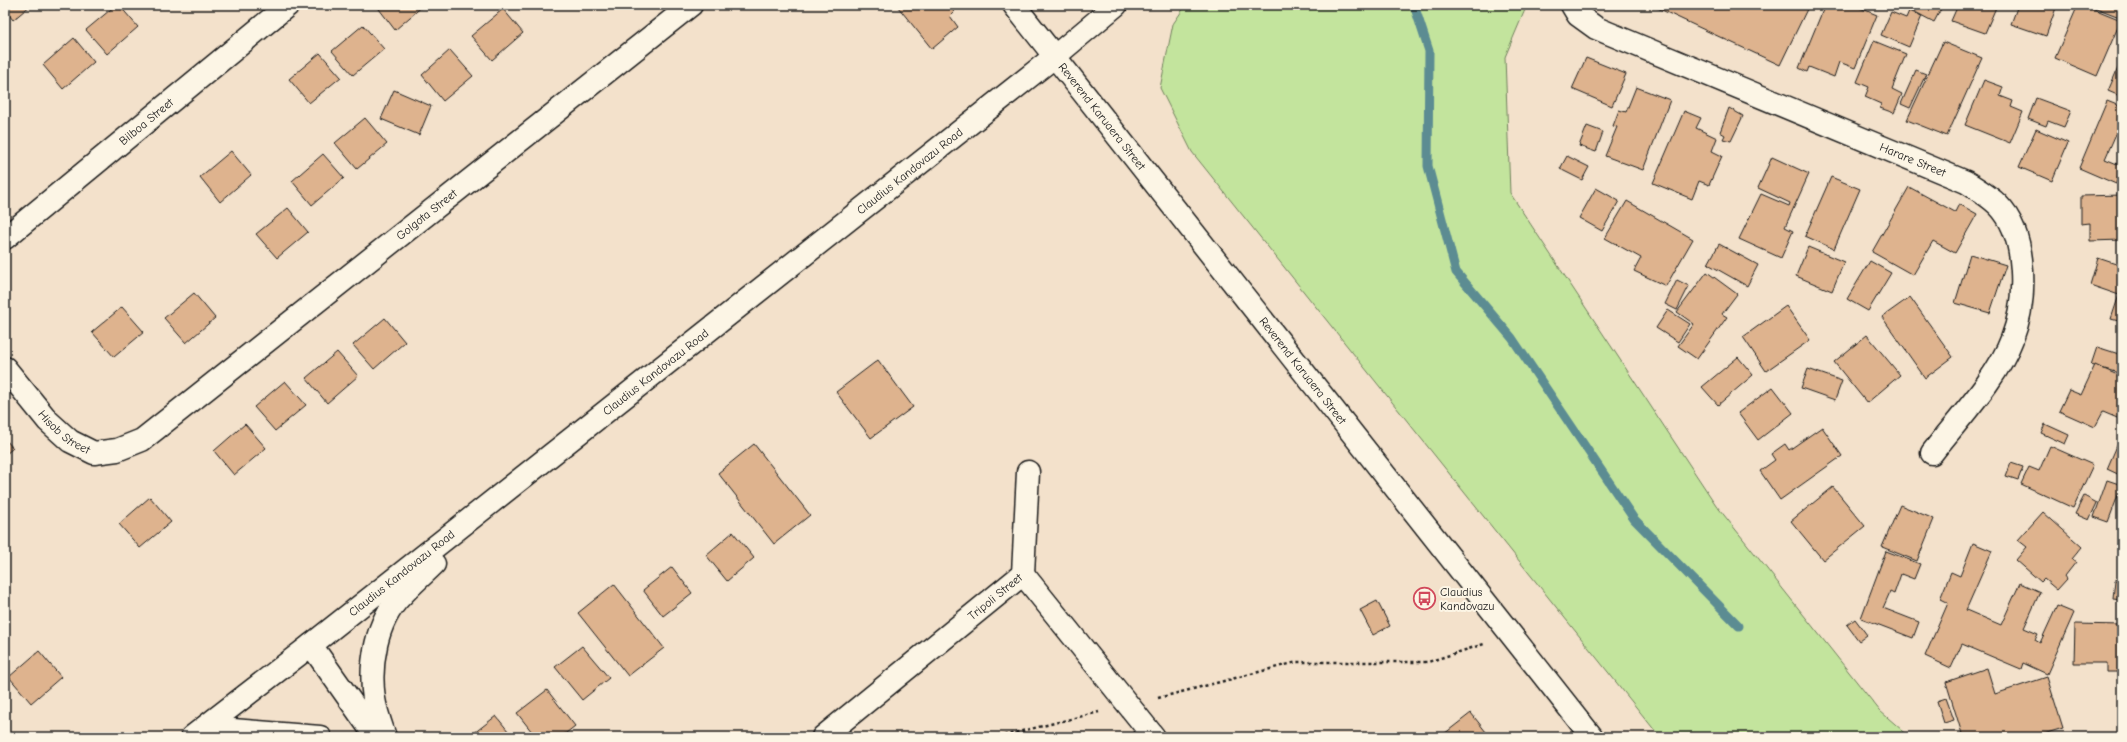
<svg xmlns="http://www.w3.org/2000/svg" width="2127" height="742" viewBox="0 0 2127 742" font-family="'Comic Neue',sans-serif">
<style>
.grass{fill:#c3e49d;stroke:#70805c}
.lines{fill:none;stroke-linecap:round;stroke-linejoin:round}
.stream{stroke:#5b8c92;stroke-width:9}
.building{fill:#deb38e;stroke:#1c1c1c}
.street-casing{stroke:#1c1c1c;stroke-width:25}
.secondary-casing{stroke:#1c1c1c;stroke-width:25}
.path{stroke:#1c1c1c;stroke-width:2.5;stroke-dasharray:3 3;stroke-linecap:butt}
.street{stroke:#fcf5e5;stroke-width:22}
.secondary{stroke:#fcf5e5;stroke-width:22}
.labels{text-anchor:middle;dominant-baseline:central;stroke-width:4;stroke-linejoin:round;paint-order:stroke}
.street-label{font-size:12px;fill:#1c1c1c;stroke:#fcf5e5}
.poi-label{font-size:12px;fill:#1c1c1c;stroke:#fcf5e5;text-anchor:start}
</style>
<rect width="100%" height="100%" fill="#f3e1cb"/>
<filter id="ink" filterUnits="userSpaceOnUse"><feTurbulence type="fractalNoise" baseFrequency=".025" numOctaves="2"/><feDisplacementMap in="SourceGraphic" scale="8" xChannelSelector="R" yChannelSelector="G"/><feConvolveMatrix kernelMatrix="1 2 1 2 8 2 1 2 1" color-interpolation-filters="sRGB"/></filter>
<g filter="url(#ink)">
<polygon class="grass" points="1186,5 1527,5 1505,57 1510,193 1716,505 1880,711 1910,737 1660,737 1192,152 1160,88 1173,24"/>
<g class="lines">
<polyline class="stream" points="1414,5 1429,51 1428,166 1456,272 1512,338 1634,519 1739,626"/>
</g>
<g class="building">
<polygon points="5,5 31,5 13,20 5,10"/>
<polygon points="116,5 119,5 138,27 107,54 86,30"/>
<polygon points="376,5 424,5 395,30"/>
<polygon points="900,5 948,5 954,12 950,16 958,27 932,49 898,7"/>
<polygon points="1651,5 1809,5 1780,65"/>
<polygon points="1825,5 1861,5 1860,8 1877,15 1855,68 1839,62 1834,77 1809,67 1807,72 1799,68"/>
<polygon points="1902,5 1943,5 1934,22"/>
<polygon points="1958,5 1997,5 1985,33 1951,21"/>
<polygon points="2018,5 2057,5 2046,36 2011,24"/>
<polygon points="2078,5 2084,5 2121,20 2097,76 2055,58"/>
<polygon points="2122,5 2122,18 2091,6 2091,5"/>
<polygon points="503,9 523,33 492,60 471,36"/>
<polygon points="1909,11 1922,16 1909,47 1881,35 1891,12 1906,18"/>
<polygon points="363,25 384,49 353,75 332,51"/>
<polygon points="74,38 94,62 63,89 43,65"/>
<polygon points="1874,41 1906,54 1892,89 1902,94 1894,113 1880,108 1881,104 1865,97 1869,87 1857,82"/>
<polygon points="1943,42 1982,58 1947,136 1907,120"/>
<polygon points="450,50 473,76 443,101 422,75"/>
<polygon points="320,53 341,77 309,103 289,79"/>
<polygon points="1586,58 1626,74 1612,106 1572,89"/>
<polygon points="2118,68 2122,69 2122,97 2108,91"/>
<polygon points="1916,70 1926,74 1910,108 1901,104"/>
<polygon points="1984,80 2003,87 2000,96 2013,101 2011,107 2023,112 2010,143 1965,125"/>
<polygon points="1636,87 1670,100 1643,170 1605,156 1617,127 1613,126 1619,110 1626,112"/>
<polygon points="394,90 431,106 419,135 381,119"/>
<polygon points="2036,98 2071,111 2064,127 2048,121 2046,126 2028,119"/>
<polygon points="2107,101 2122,107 2122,128 2119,127 2105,159 2122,166 2116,184 2079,168"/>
<polygon points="1729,108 1743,116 1731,141 1723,139 1725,135 1720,132"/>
<polygon points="1684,111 1701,118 1696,128 1717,138 1712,151 1722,156 1709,185 1699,181 1692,199 1653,183"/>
<polygon points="365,118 387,144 357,169 335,143"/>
<polygon points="1587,126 1603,132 1596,152 1579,146"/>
<polygon points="2036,129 2068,143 2052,181 2019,167"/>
<polygon points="231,151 251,175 220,202 200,177"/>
<polygon points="323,154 344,178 312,205 292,181"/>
<polygon points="1567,156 1589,167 1582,180 1560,169"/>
<polygon points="1772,157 1809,174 1785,227 1793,231 1781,258 1739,239 1761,194 1789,206 1790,203 1758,188"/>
<polygon points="1831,177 1860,189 1834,249 1805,236"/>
<polygon points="1909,187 1955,212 1959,204 1977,214 1955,253 1933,241 1913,275 1872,252"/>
<polygon points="1596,188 1619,201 1602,231 1579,218"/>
<polygon points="2122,195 2122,240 2090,241 2090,223 2081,224 2081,196"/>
<polygon points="1627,201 1693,239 1666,286 1634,271 1641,258 1605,238"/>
<polygon points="288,208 308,232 277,258 256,234"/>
<polygon points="1719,244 1758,265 1747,286 1708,264"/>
<polygon points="1808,247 1844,262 1832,291 1796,276"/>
<polygon points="1970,254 2006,265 1990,313 1955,303"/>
<polygon points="2098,258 2122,266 2122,322 2111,319 2119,295 2090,285"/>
<polygon points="1870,261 1891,273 1868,311 1847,299"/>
<polygon points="1707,272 1737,294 1722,314 1727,317 1697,359 1678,346 1694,324 1677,312"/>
<polygon points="1677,280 1689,286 1677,310 1665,304"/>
<polygon points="194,293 215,318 186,343 164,318"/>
<polygon points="1910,297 1953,357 1925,378 1882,317"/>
<polygon points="1786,306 1810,340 1766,371 1743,337"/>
<polygon points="122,307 144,332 114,357 92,332"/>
<polygon points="1668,310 1690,324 1678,342 1656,328"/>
<polygon points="385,318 405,342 374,369 353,345"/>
<polygon points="1867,335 1900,375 1867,403 1834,362"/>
<polygon points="2097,347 2122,355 2122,374 2091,365"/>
<polygon points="337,352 358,376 327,403 306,378"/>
<polygon points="1738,357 1753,375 1718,405 1702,387"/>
<polygon points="878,360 913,407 871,438 836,392"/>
<polygon points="2095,365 2122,377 2122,420 2103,412 2095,427 2059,411 2069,390 2081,395"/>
<polygon points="1808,369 1842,381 1835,400 1801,388"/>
<polygon points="285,381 306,405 275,431 254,407"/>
<polygon points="1773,387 1793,413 1758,440 1738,413"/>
<polygon points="245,424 266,448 234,475 214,451"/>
<polygon points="2045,424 2069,435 2065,444 2041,433"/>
<polygon points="1822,427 1842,456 1780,500 1760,471 1775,460 1771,454 1785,444 1789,450"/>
<polygon points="2122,434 2122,476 2107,469"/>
<polygon points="5,439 13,448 5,455"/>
<polygon points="754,444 810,515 774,544 718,473"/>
<polygon points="2050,446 2093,465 2073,508 2021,484 2029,467 2039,471"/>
<polygon points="2011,463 2023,467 2018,480 2006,476"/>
<polygon points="2107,480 2122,485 2108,522 2094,517"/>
<polygon points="1833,487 1865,526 1823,560 1791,521"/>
<polygon points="2084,496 2097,503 2089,520 2075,514"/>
<polygon points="150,497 171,522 140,548 119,524"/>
<polygon points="1900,505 1934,519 1917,561 1882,547"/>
<polygon points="2043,512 2082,547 2072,559 2076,562 2065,576 2067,579 2057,590 2044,579 2041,582 2016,560 2027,547 2018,540"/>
<polygon points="733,532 754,558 727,581 706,555"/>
<polygon points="1973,543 1992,551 1966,610 2001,625 2020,583 2040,592 2024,628 2038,634 2035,640 2040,643 2057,606 2074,613 2047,674 2023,663 2021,669 1962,644 1951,668 1925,656 1948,603 1940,599 1951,572 1960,576"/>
<polygon points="1886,551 1920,564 1914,579 1901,574 1894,594 1890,592 1883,608 1919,622 1913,638 1861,618"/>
<polygon points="2121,565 2122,566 2122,600 2113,599 2115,580 2119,580"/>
<polygon points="672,567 692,593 663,616 643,590"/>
<polygon points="614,584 664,648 628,676 578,613"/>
<polygon points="1377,601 1390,626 1373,635 1360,610"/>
<polygon points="1855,619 1867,635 1859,641 1847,625"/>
<polygon points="2075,624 2122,625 2122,672 2107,672 2107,663 2074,663"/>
<polygon points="582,646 609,678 582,700 555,667"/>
<polygon points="39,651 61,677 31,703 9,677"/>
<polygon points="1987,668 1995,694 2047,677 2063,728 2034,737 1963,737 1946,682"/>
<polygon points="547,690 575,726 561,737 536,737 517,713"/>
<polygon points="1946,698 1954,720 1944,723 1937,701"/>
<polygon points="1471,713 1490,737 1447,737 1444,734"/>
<polygon points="496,716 513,737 469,737"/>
</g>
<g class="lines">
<defs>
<g id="street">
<path id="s1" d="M1572 5 1578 15 1596 28 1966 182C1977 189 1989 196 1998 205 2028 235 2027 301 2012 339 1997 379 1959 418 1932 453"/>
<path id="s2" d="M5 238 288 5"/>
<path id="s3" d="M5 368 48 421 70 441 94 453 117 450 142 440 691 5"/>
<polyline points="1023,574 1028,472"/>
<polyline points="311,645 376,737"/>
<path id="s4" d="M823 737 1023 574 1154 737"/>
</g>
<g id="secondary">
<path id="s5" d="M1014 5 1592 737"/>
<path id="s6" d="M192 737 311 645 1054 57 1116 5"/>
<polyline points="199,737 233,730 320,737"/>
<path d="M385 737C381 725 376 712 374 699 369 665 376 621 401 596 411 585 423 575 434 564"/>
</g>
</defs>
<use href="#street" class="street-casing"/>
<use href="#secondary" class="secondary-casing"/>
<g class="path">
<polyline points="1158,698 1297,662 1428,662 1484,644"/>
<polyline points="998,737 1099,712"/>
</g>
<use href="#street" class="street"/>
<use href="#secondary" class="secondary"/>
</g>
</g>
<defs>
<symbol id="bus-ring" viewBox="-11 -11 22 22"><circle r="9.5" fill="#fcf5e5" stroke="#d1495b" stroke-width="1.5"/><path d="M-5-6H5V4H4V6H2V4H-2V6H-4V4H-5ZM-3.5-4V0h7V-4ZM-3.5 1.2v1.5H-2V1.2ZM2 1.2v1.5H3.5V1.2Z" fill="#d1495b"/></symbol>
</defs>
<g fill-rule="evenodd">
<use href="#bus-ring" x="1412" y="586" width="25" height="25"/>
</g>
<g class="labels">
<g class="street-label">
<text stroke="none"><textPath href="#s5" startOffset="142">Reverend Karuaera Street</textPath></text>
<text stroke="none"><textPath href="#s2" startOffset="183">Bilboa Street</textPath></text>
<text stroke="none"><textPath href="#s1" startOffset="377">Harare Street</textPath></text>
<text stroke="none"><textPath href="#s6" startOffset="914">Claudius Kandovazu Road</textPath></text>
<text stroke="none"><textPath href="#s3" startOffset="538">Golgota Street</textPath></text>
<text stroke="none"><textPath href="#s5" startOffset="466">Reverend Karuaera Street</textPath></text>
<text stroke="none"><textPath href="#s6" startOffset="590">Claudius Kandovazu Road</textPath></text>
<text stroke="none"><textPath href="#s3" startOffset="88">Hisob Street</textPath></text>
<text stroke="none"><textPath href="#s6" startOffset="266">Claudius Kandovazu Road</textPath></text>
<text stroke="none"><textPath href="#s4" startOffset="222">Tripoli Street</textPath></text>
</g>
<g class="poi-label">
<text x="1440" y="592">Claudius<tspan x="1440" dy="14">Kandovazu</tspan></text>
</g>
</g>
<rect width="2127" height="742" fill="none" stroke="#fcf5e5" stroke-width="20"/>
<rect x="10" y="10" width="2107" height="722" fill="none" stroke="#1c1c1c" stroke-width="1.5" filter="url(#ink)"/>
</svg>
